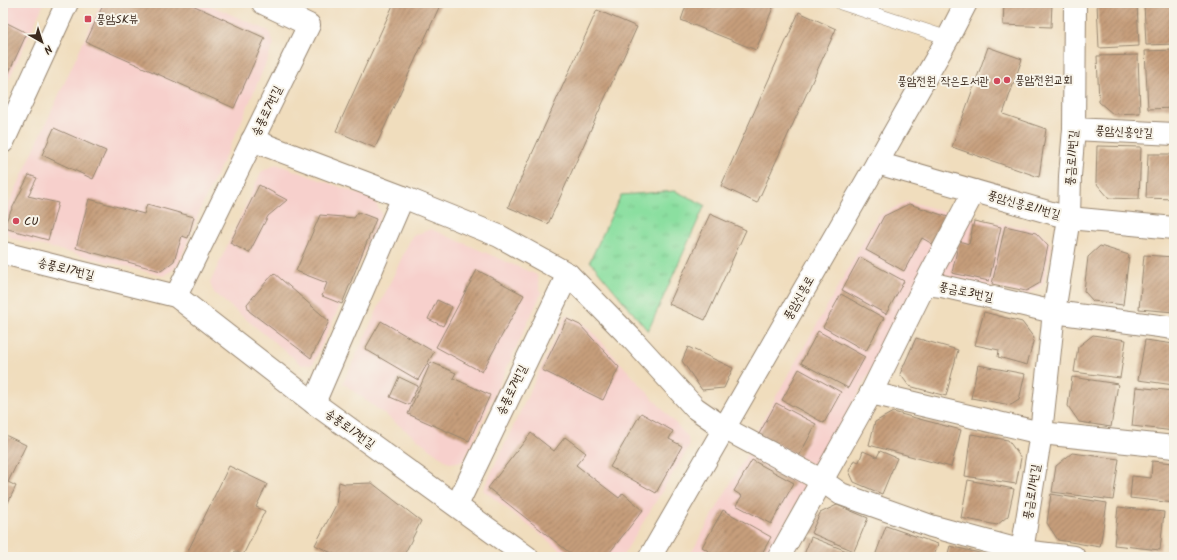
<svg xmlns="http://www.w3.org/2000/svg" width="1177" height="560" viewBox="0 0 1177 560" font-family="Kalam,'Poor Story',sans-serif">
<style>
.built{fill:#f7d0cc}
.grass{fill:url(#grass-tufts);stroke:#63845f}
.building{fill:url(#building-hatch)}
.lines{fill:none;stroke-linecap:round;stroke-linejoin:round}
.lane-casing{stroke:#96846e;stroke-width:14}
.street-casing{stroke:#96846e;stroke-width:24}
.lane{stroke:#fff;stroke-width:13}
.street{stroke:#fff;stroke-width:22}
.poi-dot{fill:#d1495b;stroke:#f7f3e8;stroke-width:1.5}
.labels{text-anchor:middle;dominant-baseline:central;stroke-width:4;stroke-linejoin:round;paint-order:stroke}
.poi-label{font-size:12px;fill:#3b2a1e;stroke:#f7f3e8;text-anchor:start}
.street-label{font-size:12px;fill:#3b2a1e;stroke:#f7f3e8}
</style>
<defs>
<pattern id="grass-tufts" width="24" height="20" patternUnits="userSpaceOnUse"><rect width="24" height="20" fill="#8bdfa0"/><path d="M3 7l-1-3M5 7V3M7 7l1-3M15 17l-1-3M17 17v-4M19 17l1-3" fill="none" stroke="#79c089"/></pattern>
<pattern id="building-hatch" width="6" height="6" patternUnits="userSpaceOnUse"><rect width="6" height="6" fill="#c69e7c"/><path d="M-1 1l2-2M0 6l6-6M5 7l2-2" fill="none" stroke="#a28165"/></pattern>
</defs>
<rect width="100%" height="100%" fill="#f7f3e8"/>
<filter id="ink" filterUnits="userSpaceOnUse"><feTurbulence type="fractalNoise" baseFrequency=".025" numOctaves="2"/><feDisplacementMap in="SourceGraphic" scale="8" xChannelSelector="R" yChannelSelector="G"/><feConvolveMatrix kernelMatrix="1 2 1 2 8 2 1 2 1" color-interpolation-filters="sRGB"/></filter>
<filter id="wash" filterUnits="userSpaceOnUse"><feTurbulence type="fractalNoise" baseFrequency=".012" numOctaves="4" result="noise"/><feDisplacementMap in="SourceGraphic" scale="16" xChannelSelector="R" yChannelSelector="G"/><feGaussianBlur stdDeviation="0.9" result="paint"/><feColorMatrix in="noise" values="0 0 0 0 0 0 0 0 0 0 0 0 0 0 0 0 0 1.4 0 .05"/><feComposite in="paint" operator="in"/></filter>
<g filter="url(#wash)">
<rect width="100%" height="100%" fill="#f0ddbd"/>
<g class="built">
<polygon points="3,3 44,3 3,92"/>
<polygon points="101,3 205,3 269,31 274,44 240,125 201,208 178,266 164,276 11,238 3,226 3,217"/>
<polygon points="276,164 373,199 382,214 313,364 302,365 214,293 210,283 261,172"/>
<polygon points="908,201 955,215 818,468 755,434 878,216"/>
<polygon points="965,217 1038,230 1052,246 1043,284 1027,295 936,274"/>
<polygon points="431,229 537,275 541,294 464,461 449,463 343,383 412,236"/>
<polygon points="566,315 585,324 688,437 689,447 622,557 569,557 483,490"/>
<polygon points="747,454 806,487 768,557 689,557"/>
</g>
<polygon class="grass" points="675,191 705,205 648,331 590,261 621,195"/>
<g id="blocks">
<g class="building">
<polygon points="104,3 188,3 265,38 234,108 86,42"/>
<polygon points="394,3 441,3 375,148 336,131"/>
<polygon points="687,3 768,3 774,5 756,50 681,20"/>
<polygon points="1004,3 1052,3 1051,27 1003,25"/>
<polygon points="1097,3 1137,3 1139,46 1099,48"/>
<polygon points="1144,3 1174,3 1174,44 1146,45"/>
<polygon points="597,10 637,27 548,224 508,207"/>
<polygon points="799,12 836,29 757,203 721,186"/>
<polygon points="3,21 27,33 3,85"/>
<polygon points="988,47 1022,59 1003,114 1046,129 1039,177 952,147"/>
<polygon points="1174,50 1174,108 1148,109 1145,51"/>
<polygon points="1138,55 1140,113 1113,114 1099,102 1097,56"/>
<polygon points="54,128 106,151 93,179 42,155"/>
<polygon points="1097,146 1141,147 1139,199 1109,198 1096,183"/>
<polygon points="1148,154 1174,154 1174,199 1146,198"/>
<polygon points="29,175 37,178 28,196 58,203 48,240 8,229 5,223"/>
<polygon points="259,185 287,200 268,216 249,253 230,243"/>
<polygon points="89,199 144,214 147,204 194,217 188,238 182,236 174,261 161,271 76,248"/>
<polygon points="909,204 951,218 936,246 922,238 904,271 866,250 884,216"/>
<polygon points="358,212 376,219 342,304 322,296 327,283 296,271 320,215 354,218"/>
<polygon points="710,214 746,230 705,320 669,304"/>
<polygon points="974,221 1001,227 989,281 952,273 959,241 969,244"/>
<polygon points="1005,226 1036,233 1048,246 1040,283 1026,291 992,284"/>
<polygon points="1100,246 1129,255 1123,305 1093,301 1084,291 1088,257"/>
<polygon points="1144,255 1174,257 1174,312 1139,309"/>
<polygon points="860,257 904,281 886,314 842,290"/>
<polygon points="477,270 524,295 482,372 436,347"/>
<polygon points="274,273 329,321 311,358 249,311 247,304"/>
<polygon points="841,294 884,318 866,351 823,327"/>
<polygon points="437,300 452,307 443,326 428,319"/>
<polygon points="984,312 1022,322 1034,338 1027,365 998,357 999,350 975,345"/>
<polygon points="567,319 580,325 619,367 603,400 542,370"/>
<polygon points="381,321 434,352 418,380 365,349"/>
<polygon points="818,331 865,357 848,388 801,363"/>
<polygon points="1093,335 1126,340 1120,378 1074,372 1078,347"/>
<polygon points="916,338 958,350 946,396 909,386 900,374"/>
<polygon points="1145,340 1174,344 1174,385 1138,380"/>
<polygon points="688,347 733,368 724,388 702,390 682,361"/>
<polygon points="431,362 456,373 453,378 490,395 469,441 408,414"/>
<polygon points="978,365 1025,374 1019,400 1011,405 971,398"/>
<polygon points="799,369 841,392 824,423 782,400"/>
<polygon points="399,377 418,386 409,405 390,397"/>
<polygon points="1072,377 1118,384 1111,427 1079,422 1068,406"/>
<polygon points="1136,387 1174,391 1174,431 1132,426"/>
<polygon points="776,403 816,424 799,456 759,434"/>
<polygon points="893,412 961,430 951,467 869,445 875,422"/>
<polygon points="641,413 673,431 669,439 682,446 656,493 610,467"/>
<polygon points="531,433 554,451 565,437 586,453 576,465 619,498 623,493 643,510 606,557 575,557 488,488"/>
<polygon points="3,434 26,445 8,482 16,486 3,513"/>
<polygon points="971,434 1008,440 1021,458 1016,484 965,476"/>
<polygon points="863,451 877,457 880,451 897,458 882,494 854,482 849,471 854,460 859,462"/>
<polygon points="1072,453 1119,459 1113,500 1052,492 1056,466"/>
<polygon points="752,460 794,483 771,524 736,505 742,496 734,491"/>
<polygon points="1152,461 1174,463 1174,503 1130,498 1132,476 1151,478"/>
<polygon points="229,466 267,484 256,507 265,511 243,555 235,551 232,557 185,557"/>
<polygon points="968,480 1014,489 1008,516 997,525 961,518"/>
<polygon points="339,482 345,484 372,483 421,521 403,557 340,557 315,545 336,505"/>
<polygon points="1051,494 1107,503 1100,547 1058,540 1047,523"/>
<polygon points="837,505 868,518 854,551 811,533 820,513"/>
<polygon points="1118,507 1164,512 1160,550 1114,545"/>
<polygon points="723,510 771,537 760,557 718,557 702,547"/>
<polygon points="886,526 938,544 933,557 878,557 875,556"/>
<polygon points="811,537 857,555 856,557 803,557"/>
<polygon points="950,546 992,556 992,557 947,557"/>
</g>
</g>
</g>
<g filter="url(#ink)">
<use href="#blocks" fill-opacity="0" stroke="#96846e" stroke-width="1"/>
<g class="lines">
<defs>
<polyline id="lane" points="841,3 948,38"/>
<g id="street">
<polyline points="1074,129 1174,134"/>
<polyline points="252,140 403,197 499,236 568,274 633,340 695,408 724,428 821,480 841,494 931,526 1022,551 1074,557"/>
<polyline points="3,142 67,3"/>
<polyline points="877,163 1069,218 1174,228"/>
<polyline points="3,253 176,296 314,403 527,557"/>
<polyline points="925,284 974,191"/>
<polyline points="176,296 309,25 263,3"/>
<polyline points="871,393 1041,433 1174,447"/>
<polyline points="314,403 403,197"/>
<polyline points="457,505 568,274"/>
<polyline points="650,557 877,163 948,38 966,3"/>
<polyline points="779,557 871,393 925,284 942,286 1054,312 1174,328"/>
<polyline points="1021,557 1041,433 1054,312 1069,218 1070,176 1074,129 1075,3"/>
</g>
</defs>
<use href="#lane" class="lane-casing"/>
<use href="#street" class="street-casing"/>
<use href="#lane" class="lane"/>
<use href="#street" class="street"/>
</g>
</g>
<g class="poi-dot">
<rect x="84" y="15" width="8" height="8" rx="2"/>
<circle cx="1007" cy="80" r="4"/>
<circle cx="997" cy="81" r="4"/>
<circle cx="16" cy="221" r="4"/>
</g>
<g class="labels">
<g class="poi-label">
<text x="96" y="19">풍암SK뷰</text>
<text x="1015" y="80">풍암전원교회</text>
<text x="989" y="81" text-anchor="end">풍암전원 작은도서관</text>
<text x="24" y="221">CU</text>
</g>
<g class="street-label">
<text transform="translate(267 111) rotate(-64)">송풍로7번길</text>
<text transform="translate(1124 132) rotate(3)">풍암신흥안길</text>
<text transform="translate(1072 158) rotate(-86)">풍금로11번길</text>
<text transform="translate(1024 205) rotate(16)">풍암신흥로11번길</text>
<text transform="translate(66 269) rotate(14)">송풍로17번길</text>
<text transform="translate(966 292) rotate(12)">풍금로3번길</text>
<text transform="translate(799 298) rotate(-60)">풍암신흥로</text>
<text transform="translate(512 390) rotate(-64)">송풍로7번길</text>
<text transform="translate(350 429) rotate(36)">송풍로17번길</text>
<text transform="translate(1032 492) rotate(-81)">풍금로11번길</text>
</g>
</g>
<rect width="1177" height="560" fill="none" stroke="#f7f3e8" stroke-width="16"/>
<g transform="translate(42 42) rotate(141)" stroke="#f7f3e8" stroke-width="3" paint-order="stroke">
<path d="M0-3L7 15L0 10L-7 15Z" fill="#3b2a1e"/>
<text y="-6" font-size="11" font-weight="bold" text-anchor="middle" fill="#3b2a1e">N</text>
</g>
</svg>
